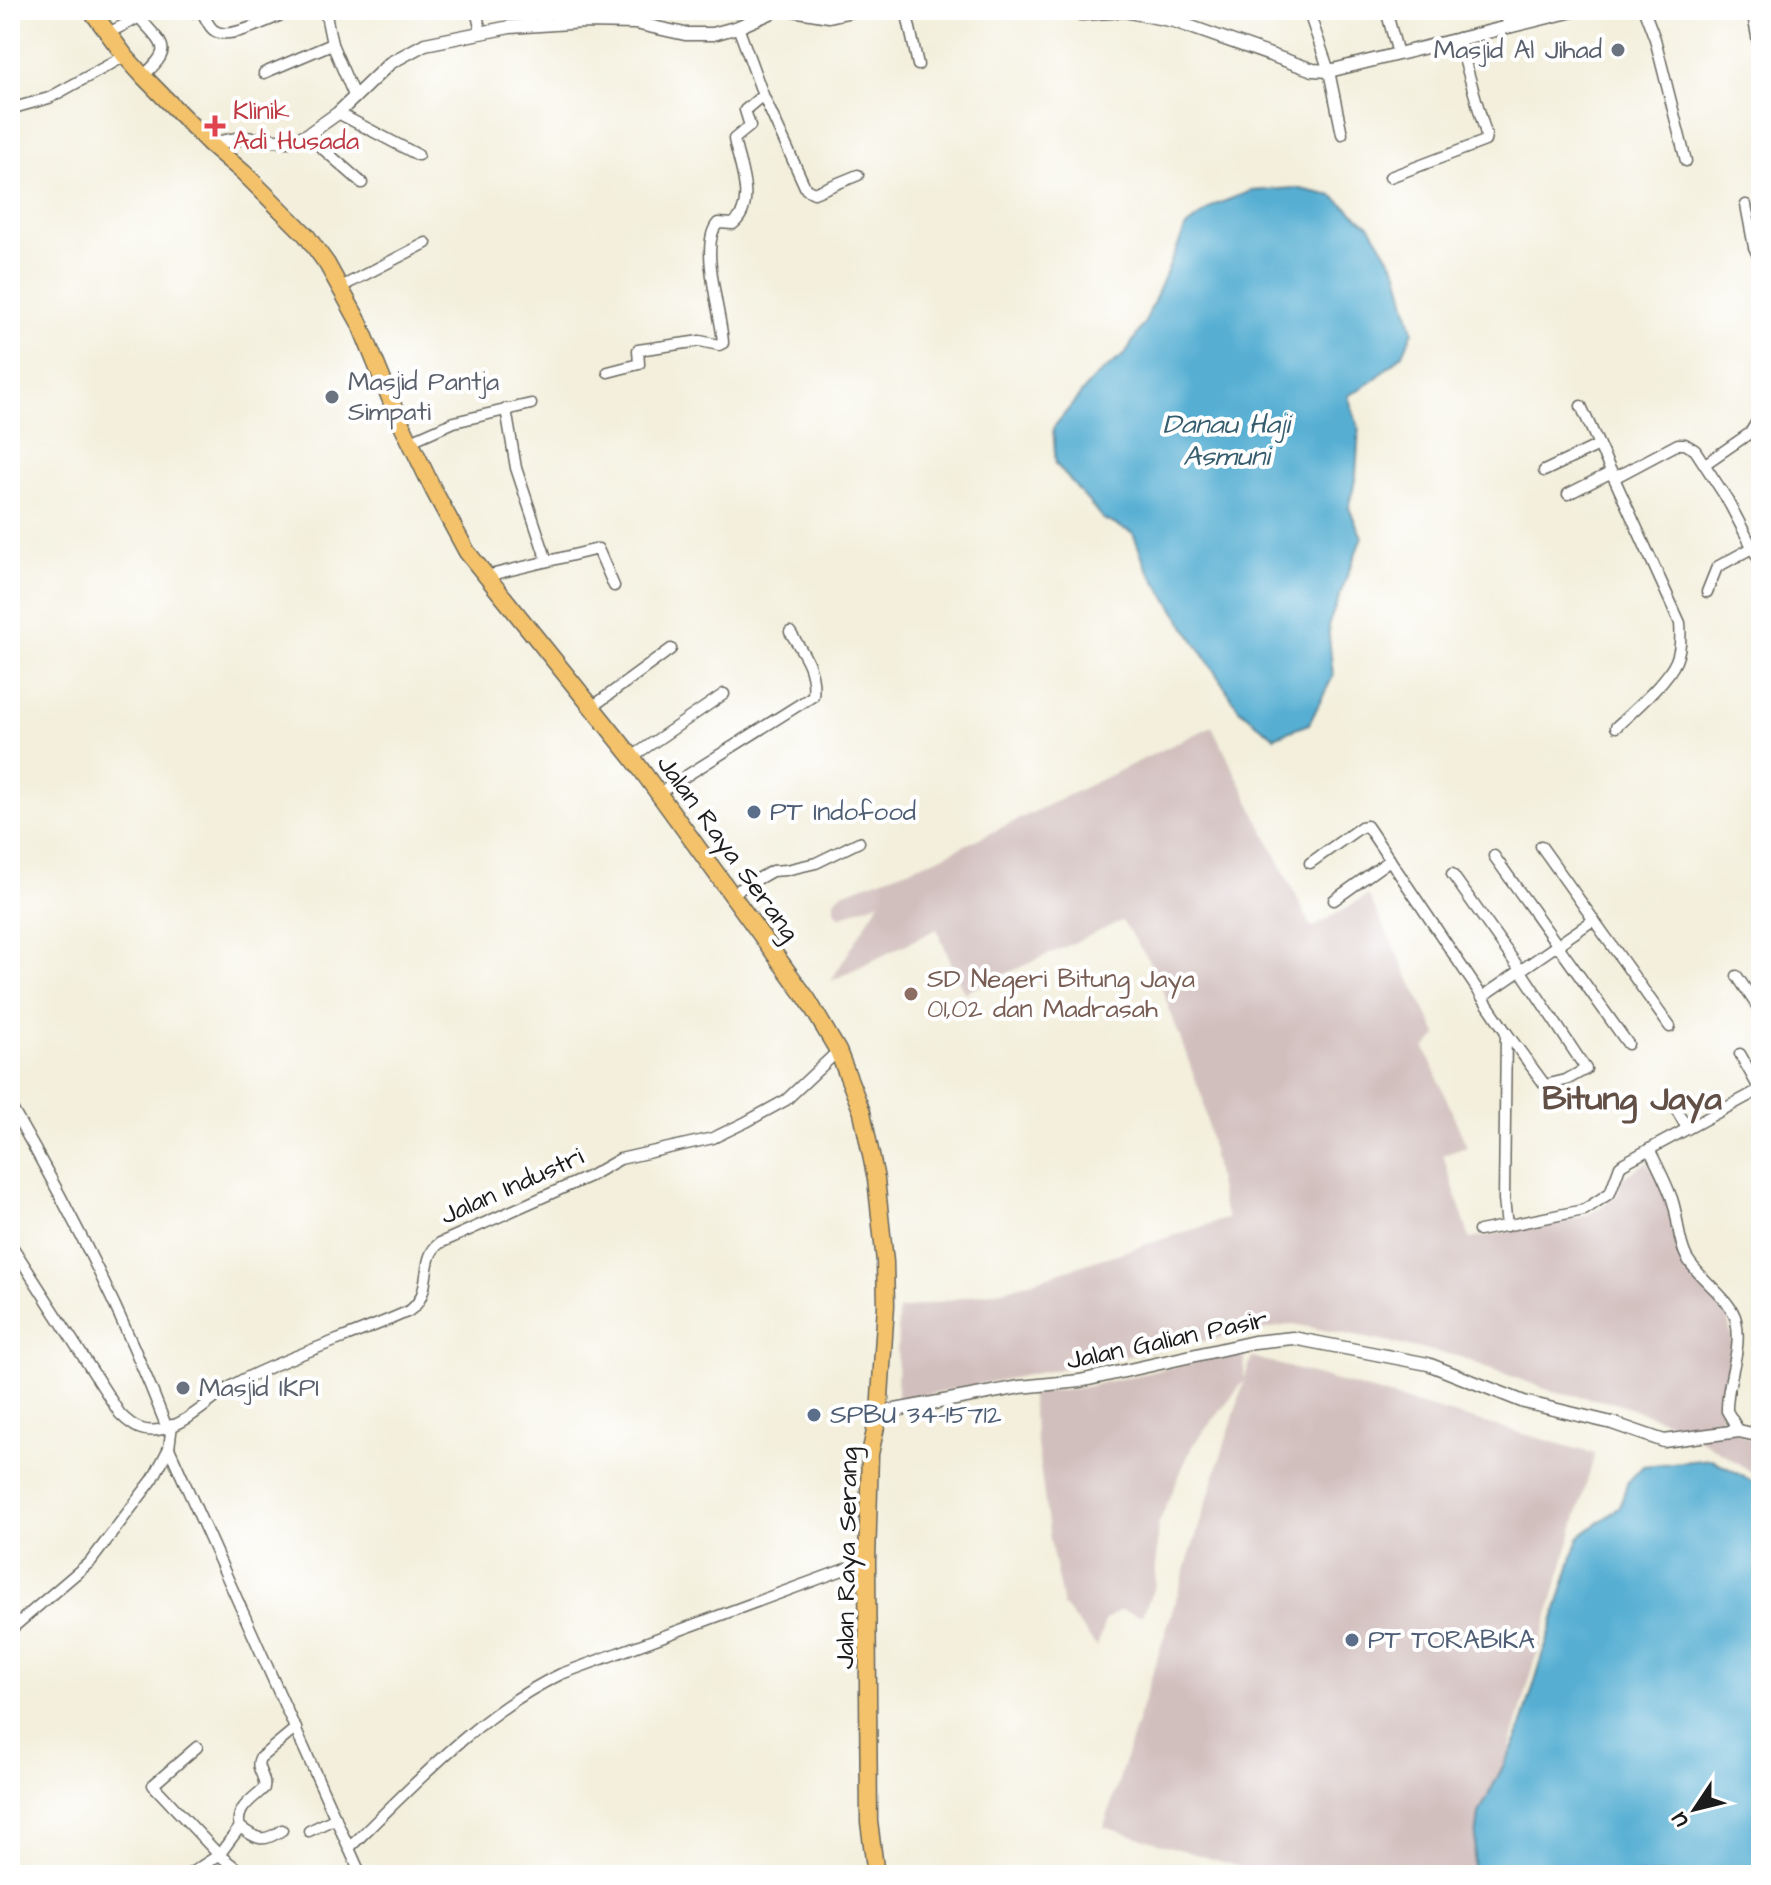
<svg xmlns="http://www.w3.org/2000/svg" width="1771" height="1885" viewBox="0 0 1771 1885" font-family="'Architects Daughter',sans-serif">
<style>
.industrial{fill:#d1bfbd}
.water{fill:#56afd3;stroke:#396678;stroke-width:2}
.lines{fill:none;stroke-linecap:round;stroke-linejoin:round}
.minor-casing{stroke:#67665f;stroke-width:13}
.tertiary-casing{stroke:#67665f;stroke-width:15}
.trunk-casing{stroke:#67665f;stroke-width:19}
.minor{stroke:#fff;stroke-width:10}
.tertiary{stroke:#fff;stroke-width:12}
.trunk{stroke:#f3c26a;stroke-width:16}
.worship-dot{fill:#6b7280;stroke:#fff;stroke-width:3}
.health-dot{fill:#e0444e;stroke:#fff;stroke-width:3}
.service-dot{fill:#5c6f8a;stroke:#fff;stroke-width:3}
.education-dot{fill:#8d6e63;stroke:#fff;stroke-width:3}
.labels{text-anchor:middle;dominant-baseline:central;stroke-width:8;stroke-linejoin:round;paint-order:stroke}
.worship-label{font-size:26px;fill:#5b616d;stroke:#fff;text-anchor:start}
.health-label{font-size:26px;fill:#be3a42;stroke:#fff;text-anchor:start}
.service-label{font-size:26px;fill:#4e5e75;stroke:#fff;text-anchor:start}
.street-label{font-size:26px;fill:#1c1c1c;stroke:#fff}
.education-label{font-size:26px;fill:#785e54;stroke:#fff;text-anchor:start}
.water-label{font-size:28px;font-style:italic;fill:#365e6e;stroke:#fff}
.district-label{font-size:34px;font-weight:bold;fill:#624f46;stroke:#fff}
</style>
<rect width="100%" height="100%" fill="#fff"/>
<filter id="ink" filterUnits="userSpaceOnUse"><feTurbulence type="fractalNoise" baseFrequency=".0125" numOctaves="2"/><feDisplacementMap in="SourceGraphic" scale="16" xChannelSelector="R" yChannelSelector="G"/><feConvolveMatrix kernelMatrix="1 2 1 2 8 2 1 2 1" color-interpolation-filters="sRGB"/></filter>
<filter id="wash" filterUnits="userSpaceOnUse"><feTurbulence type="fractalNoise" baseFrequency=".006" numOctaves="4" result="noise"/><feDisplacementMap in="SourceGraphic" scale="32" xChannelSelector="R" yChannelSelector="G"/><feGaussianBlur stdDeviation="1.8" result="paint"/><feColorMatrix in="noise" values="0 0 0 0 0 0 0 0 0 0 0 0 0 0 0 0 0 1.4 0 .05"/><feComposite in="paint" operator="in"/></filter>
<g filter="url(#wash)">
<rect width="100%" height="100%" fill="#f3efdc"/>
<g class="industrial">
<polygon points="1212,726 1312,928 1368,895 1438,1036 1425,1048 1467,1147 1443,1155 1470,1239 1579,1217 1593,1212 1618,1194 1622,1178 1647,1162 1659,1181 1672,1216 1675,1245 1689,1270 1707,1289 1725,1304 1732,1339 1731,1362 1724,1380 1720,1403 1722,1421 1747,1438 1761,1442 1761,1478 1678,1425 1615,1403 1551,1391 1457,1356 1293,1324 897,1400 898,1310 1011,1288 1228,1218 1222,1204 1203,1100 1155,970 1122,921 964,993 937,929 831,981 880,901 840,917 834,909 834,900 842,893 936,859"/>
<polygon points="1245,1351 1244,1379 1252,1357 1595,1454 1473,1875 1266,1875 1104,1827 1245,1380 1192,1446 1158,1525 1155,1585 1142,1616 1120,1610 1105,1620 1097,1647 1063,1606 1050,1540 1030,1393 1080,1388"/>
</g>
<g class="water">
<polygon points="1295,188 1333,196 1370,226 1398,272 1413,331 1403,354 1374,380 1348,396 1359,429 1356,475 1349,508 1362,537 1328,626 1333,676 1309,724 1274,737 1239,709 1146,566 1133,533 1103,519 1056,464 1053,428 1093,379 1125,354 1145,322 1186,227 1215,205 1251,191"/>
<polygon points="1711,1459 1761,1486 1761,1875 1472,1875 1479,1813 1518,1737 1579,1537 1620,1507 1627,1483 1643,1466"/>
</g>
</g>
<g filter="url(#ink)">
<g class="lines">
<defs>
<g id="minor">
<polyline points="190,10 193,12 198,10"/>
<path d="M201 10C205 16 208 27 215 31 230 41 277 16 293 10"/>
<polyline points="325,10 332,44 355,98"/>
<polyline points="476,10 481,32"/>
<polyline points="906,10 918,65"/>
<polyline points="1308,10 1329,71 1342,134"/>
<polyline points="1386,10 1398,54"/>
<polyline points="1502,10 1511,27"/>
<polyline points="1644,10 1655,39 1686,161"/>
<path d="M139 17C163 46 175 47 143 76"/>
<polyline points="635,23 636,10"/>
<polyline points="738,27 763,95 806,189 814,193 858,175"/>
<polyline points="108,33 154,10"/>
<polyline points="264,73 332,44"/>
<polyline points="10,109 49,98 125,56"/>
<polyline points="338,113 418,155"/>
<polyline points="307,135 362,183"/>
<polyline points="1390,177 1485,141 1486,134 1458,38"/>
<polyline points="1746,205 1754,247 1761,262"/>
<polyline points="341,287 426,243"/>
<path d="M608 372 639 364 638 350 700 341 719 345 723 343C722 316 698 244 718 223L733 224C758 204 738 163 734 139L750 126 745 110 763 95"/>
<polyline points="1581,406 1614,478 1678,444 1685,444 1695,450 1727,499 1761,564"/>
<polyline points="506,409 516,468 547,561"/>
<polyline points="411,441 454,422 531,404"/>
<polyline points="1705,464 1750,433 1761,415"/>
<polyline points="1544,471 1599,445"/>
<path d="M1614 478 1680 623C1681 636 1681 649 1676 661 1667 682 1633 711 1616 727"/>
<polyline points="1568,494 1612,472"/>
<polyline points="486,576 598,549 614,586"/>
<polyline points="1707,592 1717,567 1752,548"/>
<polyline points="592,707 671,649"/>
<polyline points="632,757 724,694"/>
<path d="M659 793 813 696C816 669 804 654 790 632"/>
<polyline points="1541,846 1670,1027"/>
<polyline points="1494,856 1628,1044"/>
<polyline points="1310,863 1361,827 1367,826 1506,1032 1504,1199 1507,1226"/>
<polyline points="1452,874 1521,971 1586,1069 1566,1080 1545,1085 1506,1032"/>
<polyline points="733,893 772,871 786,870 816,863 859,842"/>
<polyline points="1334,900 1390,860"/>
<polyline points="1737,976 1761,1012"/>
<polyline points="1482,997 1592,921"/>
<polyline points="1740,1054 1760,1090"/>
<path d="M10 1105C70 1209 124 1316 167 1428"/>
<polyline points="1675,1107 1687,1128"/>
<path d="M1649 1149C1657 1165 1666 1182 1672 1199 1679 1219 1677 1239 1687 1258 1700 1280 1731 1299 1736 1320 1743 1352 1726 1380 1727 1411L1739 1431"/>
<polyline points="1479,1231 1584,1210 1610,1193 1620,1166 1624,1163 1761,1089"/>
<path d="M10 1243 120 1414C133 1427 144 1434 163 1429 192 1422 216 1393 242 1380 296 1353 354 1336 409 1311 435 1293 418 1258 440 1243L590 1176 620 1159 713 1138 746 1122 786 1100 838 1051"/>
<polyline points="169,1448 361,1875"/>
<polyline points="10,1630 91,1561 153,1479 169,1448 172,1425"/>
<polyline points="240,1827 219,1855 245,1875"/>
<path d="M282 1830C263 1843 258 1840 240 1827 234 1809 253 1799 264 1788 267 1776 254 1769 260 1758L296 1728"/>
<polyline points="309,1831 336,1818"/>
<path d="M349 1848C413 1786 480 1712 561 1674L867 1561"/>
<polyline points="188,1875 219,1855 153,1785 197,1747"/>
</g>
<g id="tertiary">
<polyline points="793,10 829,16 856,10"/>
<polyline points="1036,10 1082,14 1124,11 1174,21 1313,70 1329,71 1577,10"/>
<polyline points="1753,10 1761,52"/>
<polyline points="210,144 243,138 290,141 307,135 338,113 390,63 425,44 510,27 584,22 635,23 685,34 713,34 738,27 777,10"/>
<polyline points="879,1413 1020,1387 1080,1381 1254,1342 1293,1338 1428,1364 1524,1402 1612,1423 1664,1441 1739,1431 1761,1436"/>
</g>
<polyline id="trunk" points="91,10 125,56 143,76 210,144 244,173 306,235 327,264 359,322 394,408 434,491 467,552 632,757 808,1000 838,1051 862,1112 876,1179 885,1262 886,1305 879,1413 870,1454 867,1561 869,1822 876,1875"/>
</defs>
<use href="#minor" class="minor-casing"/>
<use href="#tertiary" class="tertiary-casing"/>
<use href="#trunk" class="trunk-casing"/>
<use href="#minor" class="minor"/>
<use href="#tertiary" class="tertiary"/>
<use href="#trunk" class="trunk"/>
</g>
</g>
<g class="worship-dot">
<circle cx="1618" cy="50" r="8"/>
<circle cx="332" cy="397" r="8"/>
<circle cx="183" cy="1388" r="8"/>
</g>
<path class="health-dot" d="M211 114h8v8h8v8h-8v8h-8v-8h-8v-8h8z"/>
<g class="service-dot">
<circle cx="754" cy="812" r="8"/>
<circle cx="814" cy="1415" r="8"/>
<circle cx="1352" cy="1640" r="8"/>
</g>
<circle class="education-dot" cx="911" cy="994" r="8"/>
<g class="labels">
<g class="worship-label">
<text x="1602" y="50" text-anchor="end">Masjid Al Jihad</text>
<text x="348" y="382">Masjid Pantja<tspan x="348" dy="30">Simpati</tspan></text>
<text x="199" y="1388">Masjid IKPI</text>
</g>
<g class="health-label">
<text x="233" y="111">Klinik<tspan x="233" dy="30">Adi Husada</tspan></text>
</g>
<g class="service-label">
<text x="770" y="812">PT Indofood</text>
<text x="830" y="1415">SPBU 34-15712</text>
<text x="1368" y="1640">PT TORABIKA</text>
</g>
<g class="street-label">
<text transform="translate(728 848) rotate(54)">Jalan Raya Serang</text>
<text transform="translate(512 1186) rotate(-24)">Jalan Industri</text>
<text transform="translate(1167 1340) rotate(-12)">Jalan Galian Pasir</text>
<text transform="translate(847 1558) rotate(-89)">Jalan Raya Serang</text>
</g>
<g class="education-label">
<text x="927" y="979">SD Negeri Bitung Jaya<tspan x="927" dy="30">01,02 dan Madrasah</tspan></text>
</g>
<g class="water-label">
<text x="1226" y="424">Danau Haji<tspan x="1226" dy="32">Asmuni</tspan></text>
</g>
<g class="district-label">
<text x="1632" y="1099">Bitung Jaya</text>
</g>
</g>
<rect width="1771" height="1885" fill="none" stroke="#fff" stroke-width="40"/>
<g transform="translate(1695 1809) rotate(235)" stroke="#ffffff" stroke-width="6" paint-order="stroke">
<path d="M0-6L14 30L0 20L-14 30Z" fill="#1c1c1c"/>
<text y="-12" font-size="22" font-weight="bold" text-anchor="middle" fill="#1c1c1c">U</text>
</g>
</svg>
